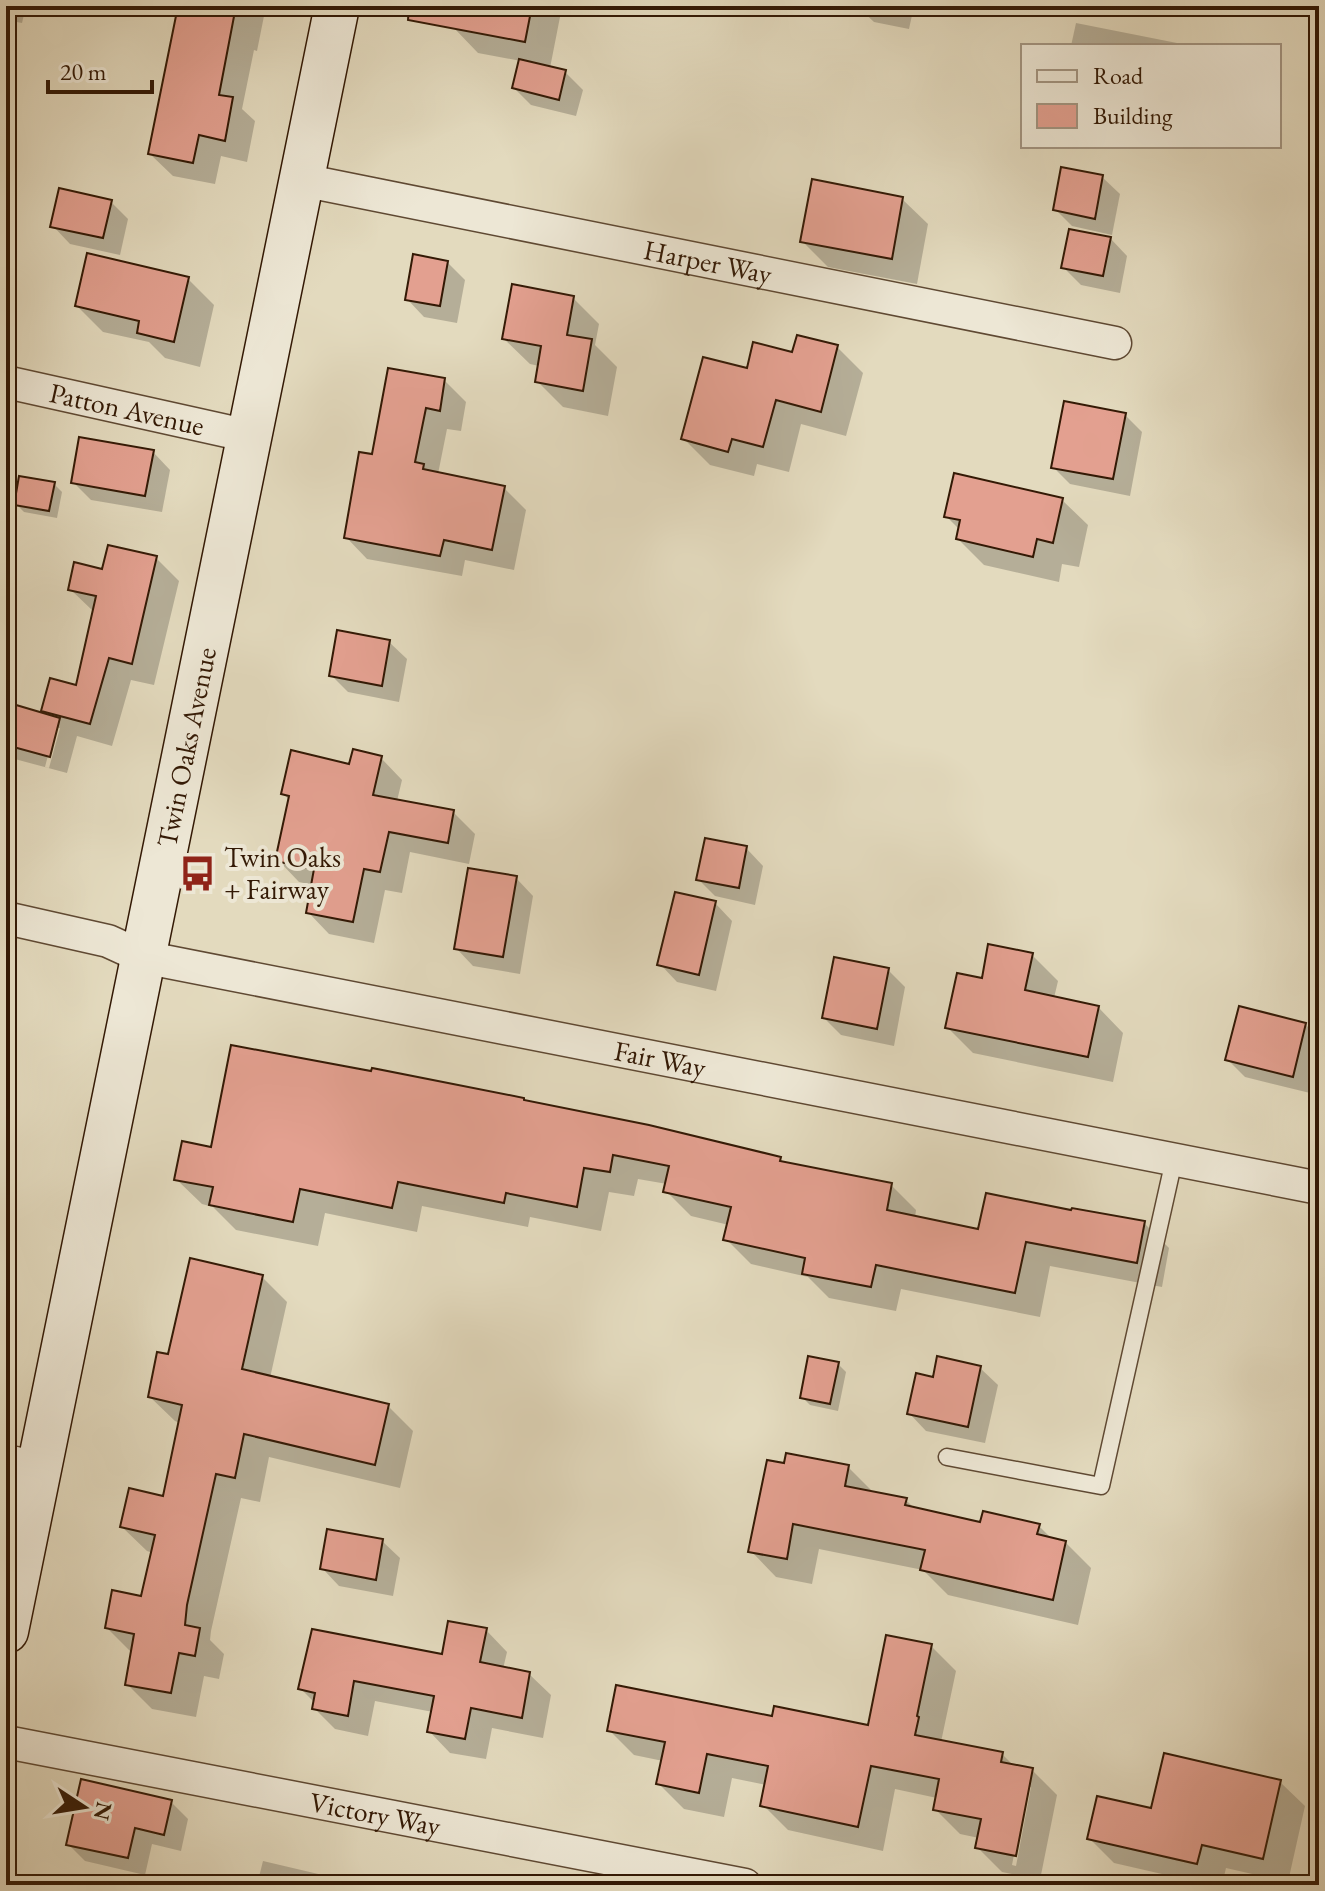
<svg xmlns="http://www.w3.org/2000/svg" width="1325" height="1891" viewBox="0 0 1325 1891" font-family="'EB Garamond',serif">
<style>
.shadow{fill:#0003;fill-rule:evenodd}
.building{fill:#e3a090;stroke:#331905;stroke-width:2}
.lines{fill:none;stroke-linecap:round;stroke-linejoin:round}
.lane-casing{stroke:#5f4933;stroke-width:19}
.street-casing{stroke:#5f4933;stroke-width:35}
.secondary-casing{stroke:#331905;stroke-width:47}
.lane{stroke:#ede7d5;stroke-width:16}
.street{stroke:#ede7d5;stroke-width:32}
.secondary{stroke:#ede7d5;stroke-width:44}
.labels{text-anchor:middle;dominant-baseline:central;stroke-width:8;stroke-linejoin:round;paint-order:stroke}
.street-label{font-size:28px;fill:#331905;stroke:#ede7d5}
.poi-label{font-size:28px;fill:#331905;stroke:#ede7d5;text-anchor:start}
</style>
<rect width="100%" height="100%" fill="#e3dabe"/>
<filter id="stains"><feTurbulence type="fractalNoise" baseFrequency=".0025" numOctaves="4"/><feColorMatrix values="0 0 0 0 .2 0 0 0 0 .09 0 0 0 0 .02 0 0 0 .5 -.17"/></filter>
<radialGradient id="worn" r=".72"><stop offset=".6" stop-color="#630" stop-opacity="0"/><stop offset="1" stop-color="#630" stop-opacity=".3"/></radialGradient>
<g class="shadow">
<polygon points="6,6 26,6 22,23 6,20"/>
<polygon points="180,6 266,6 257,51 254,50 242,109 255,121 247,162 221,156 215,184 173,176 150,154"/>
<polygon points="457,6 572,6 570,14 561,12 550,68 565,72 583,90 576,116 531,105 514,88 521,61 478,53 453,27"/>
<polygon points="857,6 914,6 909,29 874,22"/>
<polygon points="1076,23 1177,43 1181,46 1071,46"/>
<polygon points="1102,177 1120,194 1112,235 1072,226 1055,209"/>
<polygon points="902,199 928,224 917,284 828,267 802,241"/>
<polygon points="111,202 128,219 120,255 70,244 53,226"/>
<polygon points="1110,238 1127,256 1120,293 1081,285 1063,267"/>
<polygon points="447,262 465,280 457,323 424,317 407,299"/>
<polygon points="188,279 214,305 200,367 165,358 149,342 103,332 77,306"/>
<polygon points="573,298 599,324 595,345 617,367 608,416 563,407 537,381 539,366 530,364 504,339"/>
<polygon points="837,347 863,373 846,436 801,424 789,472 757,464 754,476 710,465 684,439 748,371 794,355"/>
<polygon points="444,380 466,402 461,431 447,429 438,474 504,488 526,510 514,570 465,560 462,576 367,559 346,537 374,457"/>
<polygon points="1125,415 1142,432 1130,496 1070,484 1053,467"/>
<polygon points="153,452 170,470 162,512 91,500 73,482"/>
<polygon points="54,484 62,492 57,518 24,512 16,504"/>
<polygon points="1062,500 1088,525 1079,567 1062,564 1059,582 984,565 958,539 960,530 946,516"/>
<path d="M156 558 179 581 154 685 131 680 112 746 77 736 67 773 11 758 6 753V704L50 717 43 710 77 687 93 611 70 589 104 571ZM55 728H60L49 768 45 767Z"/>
<polygon points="389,642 407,659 399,702 348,692 331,675"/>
<polygon points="381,758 402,780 397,801 453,812 475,834 469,864 410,852 402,893 385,890 374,943 329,934 308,912 313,885 299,882 278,860 290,801 283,793"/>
<polygon points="746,848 763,866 755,905 715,896 698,879"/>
<polygon points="516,878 533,896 520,974 473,966 456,948"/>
<polygon points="715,903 732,921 716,991 677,982 660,964"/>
<polygon points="1032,955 1058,981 1054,998 1098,1007 1123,1033 1113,1082 973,1053 947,1027 983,980"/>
<polygon points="888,970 905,987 894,1046 841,1035 824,1018"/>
<polygon points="1305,1024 1319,1038 1319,1057 1310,1093 1245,1077 1227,1059"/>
<polygon points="233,1047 780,1159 784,1163 891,1185 916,1210 915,1218 980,1231 1144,1223 1169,1248 1162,1287 1050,1266 1040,1317 901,1289 896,1311 829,1298 808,1277 751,1264 726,1239 729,1225 691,1216 666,1191 667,1184 638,1179 634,1196 609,1192 601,1231 530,1217 528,1227 422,1206 417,1232 325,1213 318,1246 236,1230 213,1207 202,1204 176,1179 213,1149"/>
<polygon points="262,1277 287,1302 270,1378 388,1406 413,1431 400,1488 269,1457 260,1502 241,1498 211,1631 210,1640 224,1654 219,1679 204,1676 196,1717 152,1709 127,1684 133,1654 107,1628 143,1598 153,1553 147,1551 122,1527 164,1498 180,1423 175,1421 150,1397 170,1357"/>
<polygon points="838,1364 846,1372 838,1411 810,1405 802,1397"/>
<polygon points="980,1368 998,1385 985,1443 926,1431 909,1413 934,1379"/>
<polygon points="6,1370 14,1379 6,1416"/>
<polygon points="785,1465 848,1467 875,1494 906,1500 916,1510 982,1524 1039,1526 1052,1539 1065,1542 1091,1568 1078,1625 948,1595 923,1570 819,1549 812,1584 776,1577 751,1551"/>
<polygon points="382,1541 400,1558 393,1596 339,1586 322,1568"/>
<polygon points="486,1630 507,1652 503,1669 529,1674 551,1695 543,1738 492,1728 486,1759 450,1753 429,1731 433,1712 375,1701 368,1736 335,1729 314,1708 315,1703 300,1688 443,1657"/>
<path d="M931 1646 956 1671 941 1742 1002 1754 1015 1767 1032 1770 1057 1795 1040 1880 1002 1872 977 1847 979 1838 960 1834 935 1809 937 1798 895 1789 883 1851 788 1830 763 1805 767 1785 732 1778 724 1817 684 1809 659 1784 663 1761 634 1755 609 1730 774 1719 869 1728ZM1027 1787H1031L1016 1866 1012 1865Z"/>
<polygon points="1280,1782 1305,1806 1288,1882 1226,1868 1222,1885 1210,1885 1114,1863 1089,1838 1152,1810"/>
<polygon points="171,1802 188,1819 181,1851 152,1844 145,1875 85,1861 68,1844"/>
<polygon points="263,1861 348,1881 352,1885 257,1885"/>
</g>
<g class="building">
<polygon points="178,6 236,6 219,95 233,97 225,141 199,135 193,163 148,154"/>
<polygon points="409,6 532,6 525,42 408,20"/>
<polygon points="519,59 566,70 559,100 512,88"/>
<polygon points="1061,167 1103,175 1095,219 1053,210"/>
<polygon points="812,179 903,197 892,259 800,242"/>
<polygon points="59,188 112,200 103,238 50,227"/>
<polygon points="1069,229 1111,237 1103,276 1061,268"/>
<polygon points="87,253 189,277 174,342 137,333 139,321 75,306"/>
<polygon points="413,254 448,261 440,306 405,300"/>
<polygon points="512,284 574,296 567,335 592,339 583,391 535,382 541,346 502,339"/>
<polygon points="797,335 838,345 821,412 776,400 763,447 732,439 728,452 681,439 703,357 747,368 753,342 792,352"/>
<polygon points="388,368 445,378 440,411 426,408 415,462 424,464 423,469 505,486 492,550 444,540 440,556 344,538 359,452 372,454"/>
<polygon points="1064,401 1126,413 1113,479 1051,468"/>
<polygon points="79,437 154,450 145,496 71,483"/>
<polygon points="954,473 1063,498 1053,543 1037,539 1033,557 956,539 960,520 944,517"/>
<polygon points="19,476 55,482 49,511 14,505"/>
<polygon points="108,545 157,556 132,664 109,658 90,724 41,711 50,678 76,685 96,596 68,590 74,562 102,569"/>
<polygon points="337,630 390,640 382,686 329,676"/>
<polygon points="6,702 60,718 50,757 6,745"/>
<polygon points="353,749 382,756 373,795 454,810 448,843 389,832 380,872 364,869 353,922 306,913 314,869 275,861 289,796 281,794 291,750 349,764"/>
<polygon points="705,838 747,846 739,888 696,880"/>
<polygon points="468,868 517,876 503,957 454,949"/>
<polygon points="675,892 716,901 699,975 657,965"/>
<polygon points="988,944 1033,953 1025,990 1099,1006 1088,1057 945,1028 957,973 982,978"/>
<polygon points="834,957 889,968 877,1029 822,1018"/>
<polygon points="1239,1006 1306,1023 1293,1077 1225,1060"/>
<polygon points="231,1045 371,1071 372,1068 524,1098 524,1100 649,1125 781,1157 780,1161 892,1183 887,1210 978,1229 986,1193 1071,1210 1072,1208 1145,1221 1137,1263 1026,1242 1015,1293 876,1265 871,1287 802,1274 805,1258 723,1240 731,1207 663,1192 669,1166 613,1155 610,1172 584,1168 577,1207 506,1193 504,1203 398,1182 392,1208 300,1189 293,1222 209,1205 213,1187 174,1180 182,1141 211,1147"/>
<polygon points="190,1258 263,1275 242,1369 389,1404 375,1465 244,1434 235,1478 216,1474 187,1605 185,1625 200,1628 195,1656 179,1653 171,1693 125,1685 134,1634 105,1628 112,1590 141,1596 155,1535 120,1527 129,1488 163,1496 182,1405 148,1397 157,1352 168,1354"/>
<polygon points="808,1356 839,1362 830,1404 800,1398"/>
<polygon points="937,1356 981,1366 968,1427 907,1414 916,1373 933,1377"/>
<polygon points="786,1453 849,1465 845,1486 907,1498 905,1505 980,1522 983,1511 1040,1524 1037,1534 1066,1541 1053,1600 920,1570 925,1550 793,1524 787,1559 748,1552 767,1460 784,1463"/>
<polygon points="327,1529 383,1539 376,1580 320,1569"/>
<polygon points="448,1621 487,1628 480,1662 530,1672 522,1718 471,1708 465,1739 427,1732 434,1696 354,1681 348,1716 312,1709 315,1693 298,1689 312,1629 442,1654"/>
<polygon points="886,1635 932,1644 917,1716 919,1717 915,1735 1003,1752 1001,1762 1033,1768 1016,1856 975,1848 981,1819 933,1810 939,1779 871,1766 858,1827 760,1806 768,1766 707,1754 699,1793 656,1784 665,1742 607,1731 616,1685 772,1716 774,1706 868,1725"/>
<polygon points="1164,1753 1281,1780 1263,1859 1202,1845 1197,1864 1087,1839 1097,1796 1151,1808"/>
<polygon points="81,1779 172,1800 164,1835 135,1828 128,1858 66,1845"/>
</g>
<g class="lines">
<defs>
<polyline id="lane" points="947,1457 1101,1486 1174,1160"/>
<g id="street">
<path id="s1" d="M302 180 1115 343"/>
<path id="s2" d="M6 382 249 436"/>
<path id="s3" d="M6 918 108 941 143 957 1319 1188"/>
<polyline points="6,1461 39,1468"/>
<path id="s4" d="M6 1742 745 1885"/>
</g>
<g id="secondary">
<path id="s5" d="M6 1631 337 6"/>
</g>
</defs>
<use href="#lane" class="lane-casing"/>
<use href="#street" class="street-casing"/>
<use href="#secondary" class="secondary-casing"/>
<use href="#lane" class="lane"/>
<use href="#street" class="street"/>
<use href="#secondary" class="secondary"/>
</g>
<defs>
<symbol id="bus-bare" viewBox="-9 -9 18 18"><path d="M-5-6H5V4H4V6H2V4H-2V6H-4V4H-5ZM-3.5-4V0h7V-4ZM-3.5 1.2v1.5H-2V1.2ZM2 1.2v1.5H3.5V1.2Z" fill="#8f2418" stroke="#ede7d5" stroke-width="2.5" paint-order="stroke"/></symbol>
</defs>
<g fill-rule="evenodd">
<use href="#bus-bare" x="172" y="848" width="51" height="51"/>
</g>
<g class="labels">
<g class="street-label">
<text stroke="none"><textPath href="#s1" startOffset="414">Harper Way</textPath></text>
<text stroke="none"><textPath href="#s2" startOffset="124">Patton Avenue</textPath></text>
<text stroke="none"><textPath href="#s5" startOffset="902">Twin Oaks Avenue</textPath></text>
<text stroke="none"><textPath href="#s3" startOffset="670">Fair Way</textPath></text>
<text stroke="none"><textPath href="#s4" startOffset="376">Victory Way</textPath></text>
</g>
<g class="poi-label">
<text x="224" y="857">Twin Oaks<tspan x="224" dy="32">+ Fairway</tspan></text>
</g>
</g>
<rect width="1325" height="1891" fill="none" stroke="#e3dabe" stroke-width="32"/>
<rect x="8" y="8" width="1309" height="1875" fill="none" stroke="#331905" stroke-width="4"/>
<rect x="16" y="16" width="1293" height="1859" fill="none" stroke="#331905" stroke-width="2"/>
<rect x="1021" y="44" width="260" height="104" fill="#ede7d5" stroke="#a39582" stroke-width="2"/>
<rect x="1037" y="70" width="40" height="12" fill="#ede7d5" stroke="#a39582" stroke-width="2"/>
<text x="1093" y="84" font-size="24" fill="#331905">Road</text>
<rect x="1037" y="104" width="40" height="24" fill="#e3a090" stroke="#a39582" stroke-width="2"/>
<text x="1093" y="124" font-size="24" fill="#331905">Building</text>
<g transform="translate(84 1807) rotate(102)" stroke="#ede7d5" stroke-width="6" paint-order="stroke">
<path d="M0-6L14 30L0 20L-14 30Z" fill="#331905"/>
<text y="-12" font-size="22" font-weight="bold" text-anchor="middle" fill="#331905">N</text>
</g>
<path d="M48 80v12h104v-12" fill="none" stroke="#331905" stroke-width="4"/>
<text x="60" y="80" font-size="24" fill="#331905" stroke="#ede7d5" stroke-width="6" paint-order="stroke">20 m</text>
<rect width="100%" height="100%" filter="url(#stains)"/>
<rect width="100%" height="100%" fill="url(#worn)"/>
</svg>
